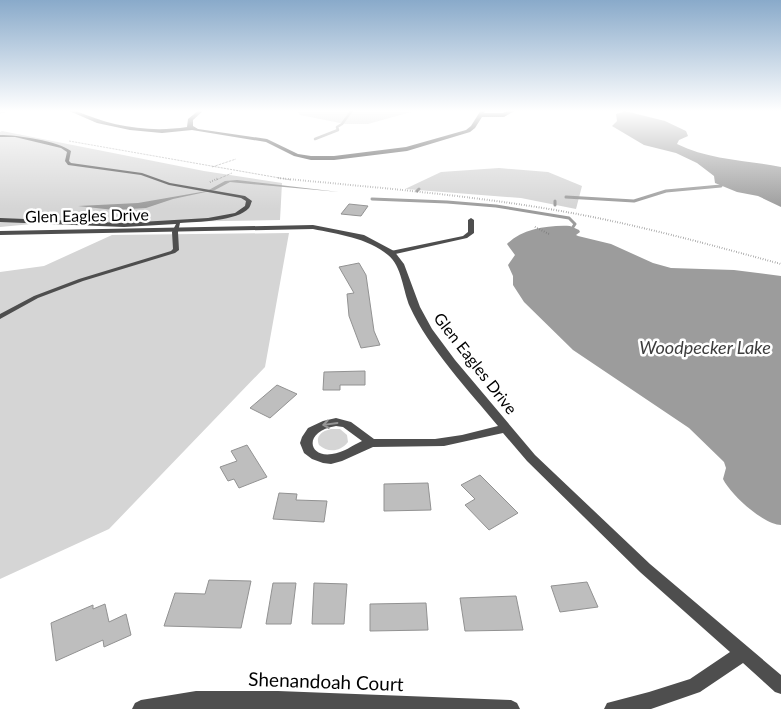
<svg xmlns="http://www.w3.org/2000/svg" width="781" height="709" viewBox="0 0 781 709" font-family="Lato,sans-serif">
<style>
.green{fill:#d5d5d5}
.water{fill:#9c9c9c}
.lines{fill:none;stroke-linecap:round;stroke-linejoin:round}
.stream-far1{stroke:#9c9c9c;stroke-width:2.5}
.stream{stroke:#9c9c9c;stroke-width:3}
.building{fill:#bebebe;stroke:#929292}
.path-far1{stroke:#707070;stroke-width:1;stroke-dasharray:0.5 1;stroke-linecap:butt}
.path{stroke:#707070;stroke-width:2;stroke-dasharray:0.5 2;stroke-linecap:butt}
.lane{fill:#4e4e4e;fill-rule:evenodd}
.street{fill:#4e4e4e;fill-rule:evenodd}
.oneway{stroke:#959595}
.labels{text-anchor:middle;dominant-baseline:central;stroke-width:5;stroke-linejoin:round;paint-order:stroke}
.street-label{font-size:16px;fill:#000;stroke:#fff}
.water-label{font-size:18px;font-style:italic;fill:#3d3d3d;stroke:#fff}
.near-street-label{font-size:19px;fill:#000;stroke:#fff}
</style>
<rect width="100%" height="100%" fill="#fff"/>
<g class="green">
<polygon points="300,110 418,110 368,124 345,124 300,115 297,111"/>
<polygon points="2,131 204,171 282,183 280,220 32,224 0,227 0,132"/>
<polygon points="499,168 548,172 582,186 576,209 521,198 405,189 441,172"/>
<polygon points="289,233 265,367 109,529 0,579 0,272 44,266 112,235"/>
<path d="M331 429H340L347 435 348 442C340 452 328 453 319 445 315 436 322 431 331 429Z"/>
</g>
<g class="water">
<path d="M625 111 665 121 686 131 688 136 679 140 677 144C709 160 746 160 781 167V207L758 196 737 192 715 183 714 176 697 163 676 153 644 145 612 126 617 121 616 114Z"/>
<polygon points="237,180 339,192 230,182 215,190 173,199 146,208 114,210 78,206 138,203 207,191 225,181"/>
<path d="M570 226 579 230 580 232 576 235 578 236 611 244 653 263 671 268 734 270 781 276V525C764 525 731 495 723 479L726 468 724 462 689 428 573 350 524 302 513 285V276L508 265 515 255 507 244C522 229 548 225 570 226Z"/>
</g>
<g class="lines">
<g class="stream-far1">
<polyline points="623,110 625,111"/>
<polyline points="315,139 338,130 337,127 342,124 352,110"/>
</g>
<g class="stream">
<polyline points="417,191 419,189"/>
<polyline points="566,197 634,201 666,191 721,186"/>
<polyline points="372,199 447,202 496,206 569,218 575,224 573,227"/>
<polyline points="555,201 555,205"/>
</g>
</g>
<g class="building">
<polygon points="349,204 368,206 361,216 341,214"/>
<polygon points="359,263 366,275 374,331 380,345 361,348 349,316 347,294 354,293 339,267"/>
<polygon points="365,371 365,385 340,385 340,390 323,390 324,372"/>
<polygon points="277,385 297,394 270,418 250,408"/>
<polygon points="247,445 267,477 239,488 234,479 228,481 220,467 237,461 231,451"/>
<polygon points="480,475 518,513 489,530 465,505 475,499 461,485"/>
<polygon points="428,483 431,510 384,511 384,484"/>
<polygon points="279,493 297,494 296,500 327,501 324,522 273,519"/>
<polygon points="209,580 251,581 241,628 164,626 175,593 205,594"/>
<polygon points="587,582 598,607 560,612 551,586"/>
<polygon points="273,583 296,583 291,624 266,624"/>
<polygon points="314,583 347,584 344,624 312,624"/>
<polygon points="516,596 523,630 465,631 460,598"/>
<polygon points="426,603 428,630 370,631 370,604"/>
<polygon points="105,604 109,622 126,614 131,635 104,647 103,640 56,661 51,623 93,605 93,609"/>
</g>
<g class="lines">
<g class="path-far1">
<polyline points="0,113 12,110"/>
<polyline points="69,141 291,180"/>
<polyline points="212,167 236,159"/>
<polyline points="216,180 232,173"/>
</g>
<g class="path">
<path d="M278 178C369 187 459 194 549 209 628 222 704 243 781 264"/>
<polyline points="210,182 219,178"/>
<polyline points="535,227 549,234"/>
</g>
<g class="lane">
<path d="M0 135C17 135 58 141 71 151L69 161 71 163 142 173 170 183 245 196 252 201C251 203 250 207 249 208 238 221 197 222 180 223L178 232 179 250 175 253 83 281 38 298 0 319V314L34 296 79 279 171 251 173 249 172 232 176 224 124 227 0 222V218L124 223 208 218 235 213 245 206 246 201 241 198 169 185 141 175 68 165 65 161 67 152 61 148 15 137H0Z"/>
<polygon points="471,218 474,220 474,233 467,238 391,255 388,253 391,251 463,236 468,232 468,220"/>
</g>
<g class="street">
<path d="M67 110H74C110 126 148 133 187 127L188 119 199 110H204L193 120V126L198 129 267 139 298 154 311 156H334L406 147 466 130 471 126 481 110H485L484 113H503L509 110H516L504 117H482L475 128 470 132 407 151 334 160H311L294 156 266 142 192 130 162 133 130 130 97 123Z"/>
<path d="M313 225 364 235 394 251 404 264 420 307 432 329 455 360 535 455 650 564 781 675V694L775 692 743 663 700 692 651 709H604L607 703 649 692 690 679 730 652 640 572 527 461 503 433 444 446 373 447 342 461 331 464 323 463 312 459 304 453 300 443 302 437 308 428 323 421 336 418 351 422 374 439H435L462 435 498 426C470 392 428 347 410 307 403 291 402 266 388 255 368 238 337 234 313 229L0 235V231ZM336 426 343 427 362 441C353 445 343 453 332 454 308 458 303 431 336 426Z"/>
<polygon points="196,691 278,691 511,700 517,703 520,709 132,709 135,703 141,700"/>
</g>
</g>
<defs><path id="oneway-shaft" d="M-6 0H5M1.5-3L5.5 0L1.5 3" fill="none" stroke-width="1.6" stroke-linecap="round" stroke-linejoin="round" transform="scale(1.25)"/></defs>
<use class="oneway" href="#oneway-shaft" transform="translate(330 424) rotate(172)"/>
<linearGradient id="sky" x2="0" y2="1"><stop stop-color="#89aaca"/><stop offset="0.53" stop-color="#fff"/><stop offset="1" stop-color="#fff" stop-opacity="0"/></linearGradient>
<rect width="781" height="209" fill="url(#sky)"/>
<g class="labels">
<g class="street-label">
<text transform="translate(87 215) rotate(-1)">Glen Eagles Drive</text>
<text transform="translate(476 363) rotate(52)">Glen Eagles Drive</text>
</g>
<g class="water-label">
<text x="705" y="347">Woodpecker Lake</text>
</g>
<g class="near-street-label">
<text transform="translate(326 681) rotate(2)">Shenandoah Court</text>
</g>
</g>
</svg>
